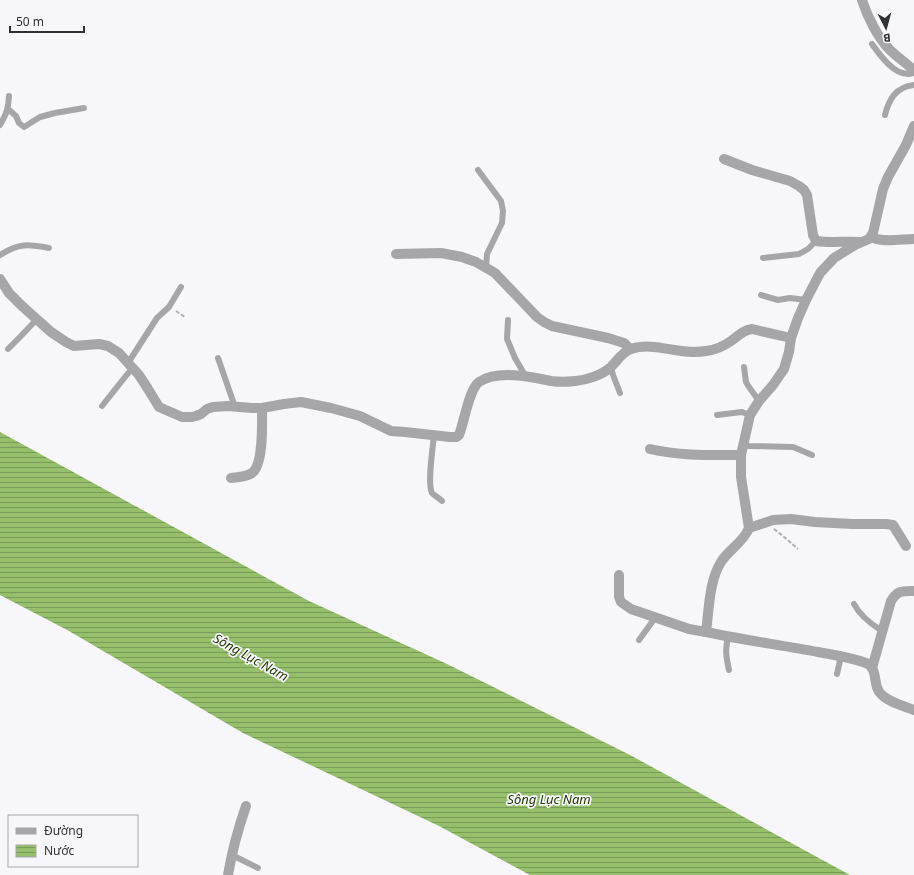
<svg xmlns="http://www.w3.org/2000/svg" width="914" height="875" viewBox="0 0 914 875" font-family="'Noto Sans',sans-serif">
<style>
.water{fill:url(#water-rules)}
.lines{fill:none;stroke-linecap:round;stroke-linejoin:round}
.path{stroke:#adadb0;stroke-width:2;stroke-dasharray:4 2;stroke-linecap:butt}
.service{stroke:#a6a6a8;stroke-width:6}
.minor{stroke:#a6a6a8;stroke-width:10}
.tertiary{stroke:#a6a6a8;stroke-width:10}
.labels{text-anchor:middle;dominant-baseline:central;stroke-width:3.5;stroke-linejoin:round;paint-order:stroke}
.water-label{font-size:13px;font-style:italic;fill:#223b00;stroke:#f6f6fb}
</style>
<defs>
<pattern id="water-rules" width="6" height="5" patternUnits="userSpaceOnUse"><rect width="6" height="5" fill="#95bf6b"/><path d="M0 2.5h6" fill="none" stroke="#7a9c59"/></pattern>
</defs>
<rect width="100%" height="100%" fill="#f6f6fb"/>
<polygon class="water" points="0,432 309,601 447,664 630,755 850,875 530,875 439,826 243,733 69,631 0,595"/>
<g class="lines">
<g class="path">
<polyline points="176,311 185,317"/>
<polyline points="774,529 783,536 798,549"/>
</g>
<g class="service">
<path d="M872 44C880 55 893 74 908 74 910 74 912 73 914 73"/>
<polyline points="8,109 16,116 19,123 24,127 40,117 55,113 84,108"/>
<path d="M885 115C889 99 896 87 914 85"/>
<path d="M0 125C7 113 8 109 9 96"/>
<polyline points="478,170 501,201 503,211 502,223 487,254 486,268"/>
<path d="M0 255C19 243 28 244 49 248"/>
<polyline points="763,258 799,254 808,249 816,241"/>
<polyline points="761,295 778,300 790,298 806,300"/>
<polyline points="508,320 507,339 515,358 526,377"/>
<polyline points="8,349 20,337 37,319"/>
<polyline points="218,358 235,407"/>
<polyline points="128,363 157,318 169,307 181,287"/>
<polyline points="611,367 613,375 620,393"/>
<polyline points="744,367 746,382 749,387 759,401"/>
<polyline points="102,406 133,367"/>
<polyline points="717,415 742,412 750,415"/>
<path d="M434 435C433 447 427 484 432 493 435 496 439 498 442 501"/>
<polyline points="743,445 749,446 793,447 805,452 812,455"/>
<path d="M854 604C860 616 871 624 882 631"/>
<path d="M728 637C725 651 726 656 729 670"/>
<polyline points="639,640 655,618"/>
<polyline points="837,674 841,656"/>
<polyline points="232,855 258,868"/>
</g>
<g class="minor">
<path d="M724 159 752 170 790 181 799 186 804 190 807 195 813 235 816 241C830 243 846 241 860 242"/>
<path d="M871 237C881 243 902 239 914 239"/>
<polyline points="396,254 441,253 462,257 476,262 495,273 537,317 544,322 552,326 608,338 624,343 630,349"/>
<path d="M0 279 9 293 22 306 51 332 66 342 74 346 99 344 108 346 119 353 139 375 148 389 159 407 182 417H192L196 416 201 414 207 409 213 407 228 406 252 408H262L284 404 301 402 331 408 360 416 391 431 405 432 450 437H456L459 435C464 423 469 389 479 382 493 372 520 375 536 378 541 379 546 380 551 381 558 382 567 382 575 381 587 380 602 375 611 367 617 361 622 352 631 349 654 341 682 356 706 351 715 350 724 346 731 341 738 336 743 330 752 329L791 338"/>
<path d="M650 449C680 456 711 455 741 455"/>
<path d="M231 478C238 477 246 477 252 473 264 464 262 422 262 408"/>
<polyline points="749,528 773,520 791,519 815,522 852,524 886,524 893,525 906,546"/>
<polyline points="619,575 619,597 621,602 631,609 689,629 706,632"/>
<path d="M872 668 891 601C898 590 902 591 914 591"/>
<path d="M228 875C232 851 238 829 246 806"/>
</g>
<g class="tertiary">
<path d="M862 0C867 16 878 38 890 50 898 58 907 63 914 71"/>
<path d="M914 126 906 145 888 177 883 189 873 233 869 239 855 245 834 258 820 273 806 300 798 318 791 338 789 352 784 369 773 385 759 401 750 415 741 455V477L749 528C743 543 729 549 721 562 709 581 709 610 706 632 743 640 781 645 818 652 834 655 850 657 866 663 879 668 872 686 881 694 888 702 904 706 914 710"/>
</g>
</g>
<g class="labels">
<g class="water-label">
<text transform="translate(251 657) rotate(29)">Sông Lục Nam</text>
<text x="549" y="799">Sông Lục Nam</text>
</g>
</g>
<rect x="8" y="815" width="130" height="52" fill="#f6f6fb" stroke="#a6a7aa"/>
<rect x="16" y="828" width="20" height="6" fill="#a6a6a8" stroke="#a6a7aa"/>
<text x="44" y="835" font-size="12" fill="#2f3031">Đường</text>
<rect x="16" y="845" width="20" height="12" fill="url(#water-rules)" stroke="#a6a7aa"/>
<text x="44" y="855" font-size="12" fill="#2f3031">Nước</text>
<g transform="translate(886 28) rotate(174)" stroke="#f6f6fb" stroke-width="3" paint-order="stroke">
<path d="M0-3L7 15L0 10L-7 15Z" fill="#2f3031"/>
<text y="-6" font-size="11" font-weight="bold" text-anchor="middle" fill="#2f3031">B</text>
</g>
<path d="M10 26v6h74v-6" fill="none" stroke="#2f3031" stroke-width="2"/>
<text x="16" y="26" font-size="12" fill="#2f3031" stroke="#f6f6fb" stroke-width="3" paint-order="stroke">50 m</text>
</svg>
